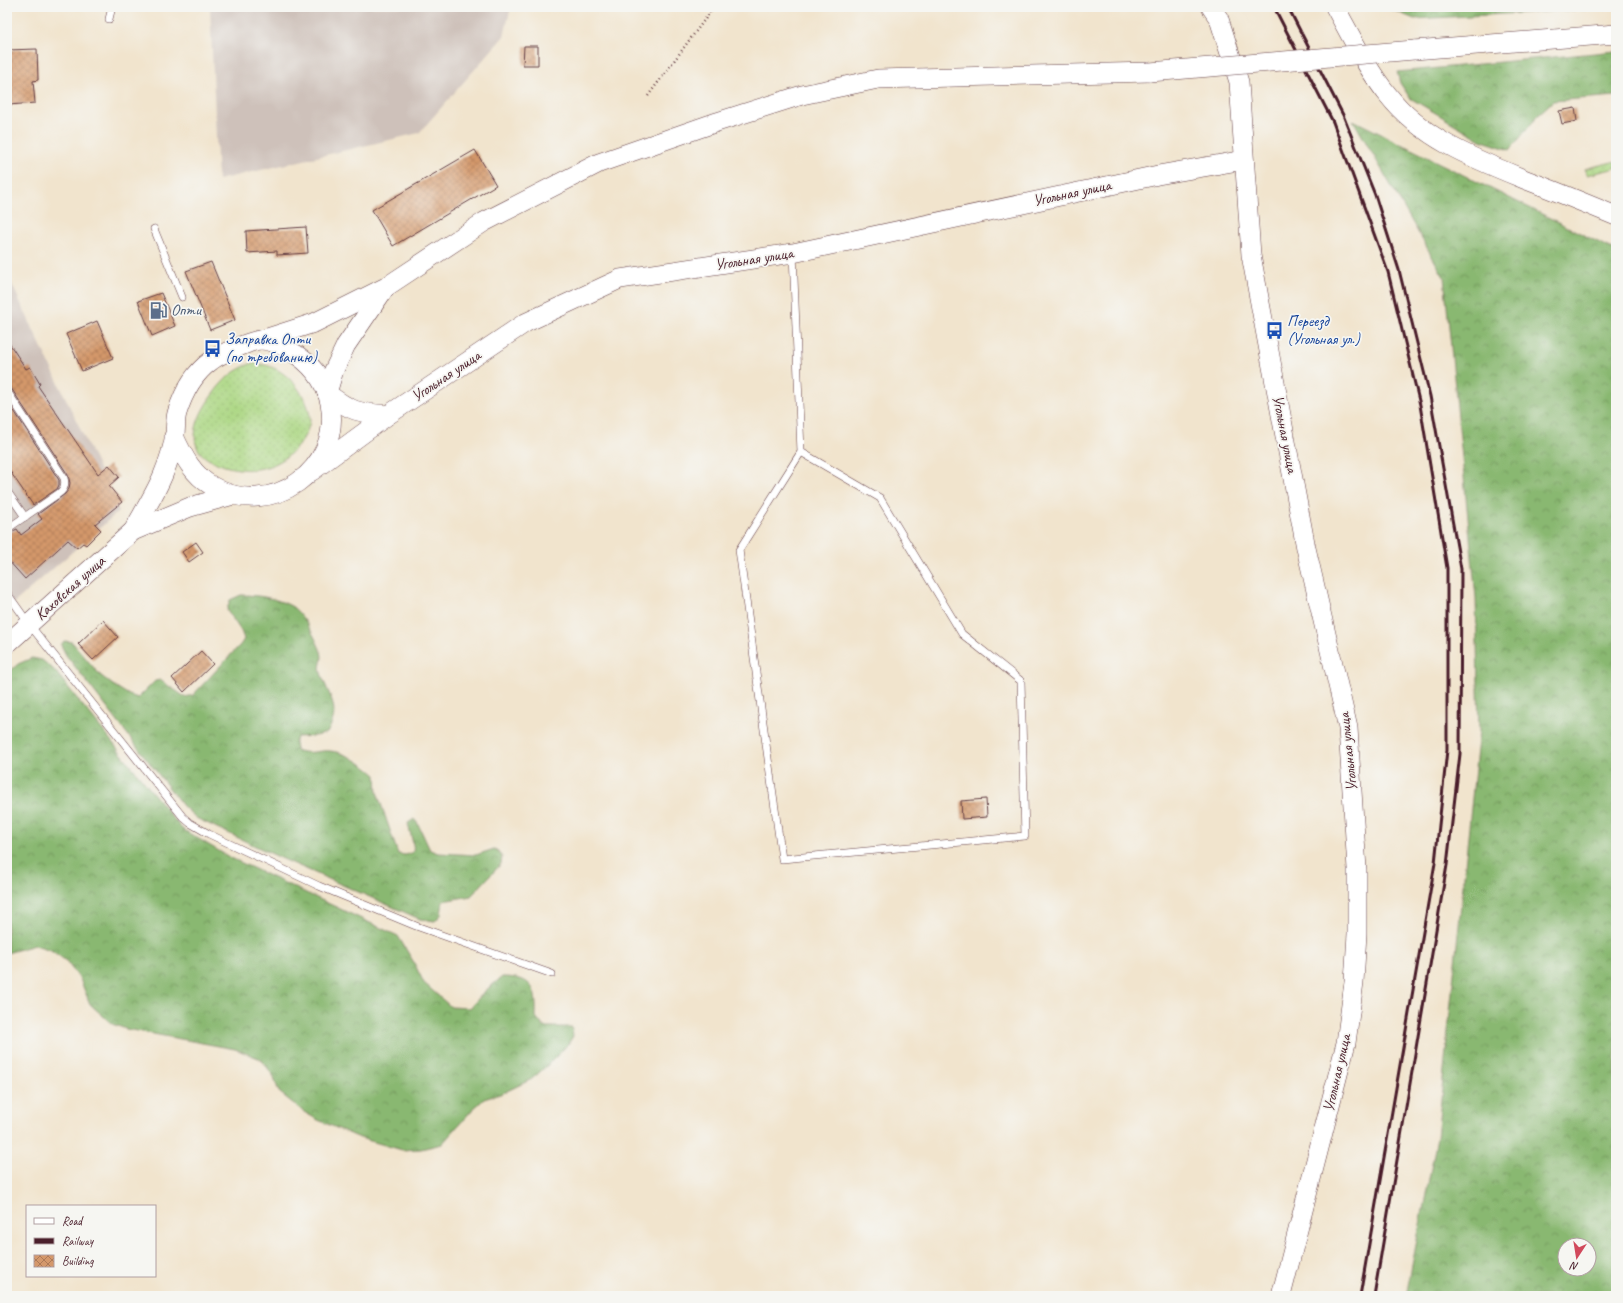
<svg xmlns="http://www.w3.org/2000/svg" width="1623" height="1303" viewBox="0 0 1623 1303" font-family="Caveat,sans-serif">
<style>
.industrial{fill:#cec1ba}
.grass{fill:url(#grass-dots);stroke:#7b7b57}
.forest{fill:url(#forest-crowns);stroke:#6a6c4e;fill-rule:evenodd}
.building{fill:url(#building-cross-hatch)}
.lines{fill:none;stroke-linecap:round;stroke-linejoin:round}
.lane-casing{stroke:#633d43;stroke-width:8}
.secondary-casing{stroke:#633d43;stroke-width:20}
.path{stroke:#633d43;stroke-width:2.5;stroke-dasharray:1 3;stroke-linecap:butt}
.lane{stroke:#fff;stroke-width:7}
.secondary{stroke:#fff;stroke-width:19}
.rail{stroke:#4a1f2b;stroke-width:3}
.secondary-bridge-casing{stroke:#633d43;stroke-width:20;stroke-linecap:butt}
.secondary-bridge{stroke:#fff;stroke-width:19}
.labels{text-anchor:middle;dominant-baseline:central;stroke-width:3.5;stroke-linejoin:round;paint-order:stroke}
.street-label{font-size:16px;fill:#4a1f2b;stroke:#f6f6f2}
.service-label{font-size:16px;fill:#4e5e75;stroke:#f6f6f2;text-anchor:start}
.transit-label{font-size:16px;fill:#164399;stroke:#f6f6f2;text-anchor:start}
</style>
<defs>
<pattern id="grass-dots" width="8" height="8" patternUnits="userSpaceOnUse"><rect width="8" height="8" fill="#acd783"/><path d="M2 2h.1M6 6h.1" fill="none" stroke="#96b871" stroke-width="1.8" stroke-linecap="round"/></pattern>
<pattern id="forest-crowns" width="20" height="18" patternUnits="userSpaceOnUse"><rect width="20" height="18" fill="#89b871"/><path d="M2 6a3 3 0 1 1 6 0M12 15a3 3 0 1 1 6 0" fill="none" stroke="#72955d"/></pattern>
<pattern id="building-cross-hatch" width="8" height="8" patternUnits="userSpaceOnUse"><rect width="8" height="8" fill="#d4986b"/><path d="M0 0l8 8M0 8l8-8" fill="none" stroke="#ae7b58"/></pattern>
</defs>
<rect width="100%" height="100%" fill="#f6f6f2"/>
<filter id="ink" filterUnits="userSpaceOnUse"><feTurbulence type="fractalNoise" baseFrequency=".025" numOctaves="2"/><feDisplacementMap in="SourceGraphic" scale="8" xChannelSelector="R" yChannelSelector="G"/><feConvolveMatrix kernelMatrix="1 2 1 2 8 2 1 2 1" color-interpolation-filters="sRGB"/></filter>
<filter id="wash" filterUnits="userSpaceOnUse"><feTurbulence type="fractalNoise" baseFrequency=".012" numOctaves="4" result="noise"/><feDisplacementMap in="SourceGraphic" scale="16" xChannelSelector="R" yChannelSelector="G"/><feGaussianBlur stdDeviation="0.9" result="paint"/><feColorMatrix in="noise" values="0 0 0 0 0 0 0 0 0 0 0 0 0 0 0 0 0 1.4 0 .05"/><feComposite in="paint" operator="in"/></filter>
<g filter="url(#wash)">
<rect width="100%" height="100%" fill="#f1e4cd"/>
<g class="industrial">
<polygon points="210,7 511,7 504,36 419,133 218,180"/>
<polygon points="7,274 119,511 7,609"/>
</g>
<g class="grass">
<polygon points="1616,161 1616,168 1587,175 1584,169"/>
<path d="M253 363C261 364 268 365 276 369 293 378 310 400 310 420 309 430 303 440 297 447 275 473 241 475 212 461 174 444 209 394 229 376 236 370 244 366 253 363Z"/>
</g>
<g class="forest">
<polygon points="1386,7 1616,7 1616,8 1414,19"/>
<polygon points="1616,51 1616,96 1553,101 1540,113 1510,150 1483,141 1410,98 1400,83 1397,72"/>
<path d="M1353 120 1616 251V1296H1406L1437 1138 1479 730 1476 598 1444 277ZM1565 1245H1589V1269H1565Z"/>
<path d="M241 595C258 595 276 598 291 606 302 612 317 640 321 652 324 659 318 666 321 673 329 698 342 707 327 733L315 736 297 737 295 743 296 750C307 754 312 752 323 751 342 749 362 763 376 775L377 792 398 854 405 855 413 852C415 845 409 831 408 823L414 819 418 824 430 850 438 853 476 855 494 849 498 851 502 857 501 864 471 896 443 901 441 915 435 921 420 919 283 859 196 818 183 806 66 655 61 645 64 641 72 642 100 675 113 685 129 695 138 698 155 681 160 680 185 697 193 695 241 644 244 639 241 631 227 610 230 600Z"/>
<path d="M32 658 42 660 55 671 182 829 229 857 398 936 413 961 424 983 451 1007 470 1008 484 992 502 977C533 977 537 988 536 1017L544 1027H572L573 1036 568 1044 551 1062 532 1079 503 1093 484 1099 472 1110 442 1144 421 1149 402 1150 360 1138 318 1120 304 1112 279 1092 273 1075 261 1059 235 1049 126 1029 112 1024 90 1004 80 979 66 961 51 950 35 945 7 953V674L18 664Z"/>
</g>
<g id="blocks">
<g class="building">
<polygon points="524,46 538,46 538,65 523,65"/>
<polygon points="37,49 38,80 33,81 35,103 8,105 7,50"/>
<polygon points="1575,108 1577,121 1562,124 1559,111"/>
<polygon points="475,150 496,185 393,246 372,210"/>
<polygon points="306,227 308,253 277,255 277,251 247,253 246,231"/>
<polygon points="211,262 235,320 210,330 186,271"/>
<polygon points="161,293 175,326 152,336 138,301"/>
<polygon points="97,321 113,358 82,371 66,334"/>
<polygon points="7,340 26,369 30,367 40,384 38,386 98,474 109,465 119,477 109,486 122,502 95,524 101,530 86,545 83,543 77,548 68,540 25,579 7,559 7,534 17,529 21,535 42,519 38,514 65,494 69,489 70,483 68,475 11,388 7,386"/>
<polygon points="7,400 59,480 59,485 57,489 33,505 7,467"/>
<polygon points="196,542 203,552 189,562 182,552"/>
<polygon points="103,620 118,637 93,660 78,644"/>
<polygon points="201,651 213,664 184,692 172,678"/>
<polygon points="986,799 987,817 962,819 961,801"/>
</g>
</g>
</g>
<g filter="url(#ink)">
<use href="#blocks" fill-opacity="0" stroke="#633d43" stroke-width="1"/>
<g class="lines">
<defs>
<g id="lane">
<polyline points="109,19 112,7"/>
<polyline points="154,229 182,297"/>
<polyline points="793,253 801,452 739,550 782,859 1025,836 1021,681 962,634 880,498 801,452"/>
<path d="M7 391 64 478C66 485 64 490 58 494L7 529"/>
<polyline points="7,491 25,517"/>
<polyline points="7,593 29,624 183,817 190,823 209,834 319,886 416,926 552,974"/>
</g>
<g id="secondary">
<polyline points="1211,7 1219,19 1239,82 1251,255 1306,548 1348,728 1357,869 1357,934 1354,982 1346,1043 1281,1296"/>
<path d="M1335 7C1351 36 1367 69 1388 95 1423 140 1477 160 1529 181 1558 192 1587 204 1616 216"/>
<polyline points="1414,50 1616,34"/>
<polyline points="261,340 314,323 386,287 484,222 599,163 717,122 802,95 878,79 1150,72"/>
<polyline points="327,393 334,370 346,345 385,288"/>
<path d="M327 393C351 412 359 413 388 415"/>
<polyline points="312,471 388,415 525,323 620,279 793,253 1158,175 1244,160"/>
<path d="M133 531C143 513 155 494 163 475 168 463 173 447 175 434 176 427 175 420 177 413 183 394 194 373 211 361 218 355 252 340 261 340 270 340 282 345 289 350 310 362 325 380 330 403 343 469 270 521 212 486 193 475 183 456 174 436"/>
<polyline points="7,644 133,531 190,507 233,495"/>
</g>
</defs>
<use href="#lane" class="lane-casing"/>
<use href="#secondary" class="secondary-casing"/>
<polyline class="path" points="648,96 714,7"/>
<use href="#lane" class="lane"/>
<use href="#secondary" class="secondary"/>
<g class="rail">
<polyline points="1274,7 1333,122 1388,272 1420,405 1447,568 1447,750 1435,863 1360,1296"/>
<polyline points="1288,7 1343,115 1375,195 1399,270 1430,396 1461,569 1460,754 1447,865 1374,1296"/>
</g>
<defs>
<polyline id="secondary-bridge" points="1150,72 1414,50"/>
</defs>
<use href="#secondary-bridge" class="secondary-bridge-casing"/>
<use href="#secondary-bridge" class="secondary-bridge"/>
</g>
</g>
<defs>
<symbol id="fuel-bare" viewBox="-9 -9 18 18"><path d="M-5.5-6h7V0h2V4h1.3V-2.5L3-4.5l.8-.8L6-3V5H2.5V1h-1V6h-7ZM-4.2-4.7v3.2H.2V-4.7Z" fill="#5c6f8a" stroke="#f6f6f2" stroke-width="2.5" paint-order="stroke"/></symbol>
<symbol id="bus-bare" viewBox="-9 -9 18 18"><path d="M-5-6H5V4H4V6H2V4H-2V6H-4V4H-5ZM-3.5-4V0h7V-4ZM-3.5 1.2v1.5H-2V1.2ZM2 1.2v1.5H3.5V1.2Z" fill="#1a4fb4" stroke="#f6f6f2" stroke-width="2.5" paint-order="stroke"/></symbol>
</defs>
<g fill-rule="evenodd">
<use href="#fuel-bare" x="146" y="298" width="25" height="25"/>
<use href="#bus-bare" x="1262" y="318" width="25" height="25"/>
<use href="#bus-bare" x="200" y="336" width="25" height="25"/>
</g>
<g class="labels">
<g class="street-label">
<text transform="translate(1072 193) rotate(-12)">Угольная улица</text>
<text transform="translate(754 259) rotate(-9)">Угольная улица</text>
<text transform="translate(446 376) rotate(-34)">Угольная улица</text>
<text transform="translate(1285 434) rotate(79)">Угольная улица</text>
<text transform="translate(70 588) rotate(-42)">Каховская улица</text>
<text transform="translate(1348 752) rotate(-96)">Угольная улица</text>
<text transform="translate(1337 1073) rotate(-77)">Угольная улица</text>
</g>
<g class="service-label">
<text x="171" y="310">Опти</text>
</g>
<g class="transit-label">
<text x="1287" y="321">Переезд<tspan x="1287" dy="18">(Угольная ул.)</tspan></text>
<text x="225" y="339">Заправка Опти<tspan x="225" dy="18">(по требованию)</tspan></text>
</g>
</g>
<rect width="1623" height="1303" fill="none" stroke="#f6f6f2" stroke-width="24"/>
<rect x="26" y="1205" width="130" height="72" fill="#f6f6f2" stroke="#b1a0a2"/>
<rect x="34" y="1218" width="20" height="6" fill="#ffffff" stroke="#b1a0a2"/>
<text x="62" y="1225" font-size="12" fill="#4a1f2b">Road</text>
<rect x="34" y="1238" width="20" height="6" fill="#4a1f2b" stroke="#b1a0a2"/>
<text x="62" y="1245" font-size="12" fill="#4a1f2b">Railway</text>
<rect x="34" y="1255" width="20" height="12" fill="url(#building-cross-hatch)" stroke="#b1a0a2"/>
<text x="62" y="1265" font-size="12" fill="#4a1f2b">Building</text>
<g transform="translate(1577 1257) rotate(192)"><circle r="19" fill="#f6f6f2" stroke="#b1a0a2"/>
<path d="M0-3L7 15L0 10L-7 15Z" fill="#d1495b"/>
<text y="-6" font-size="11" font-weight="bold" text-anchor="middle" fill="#4a1f2b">N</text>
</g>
</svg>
